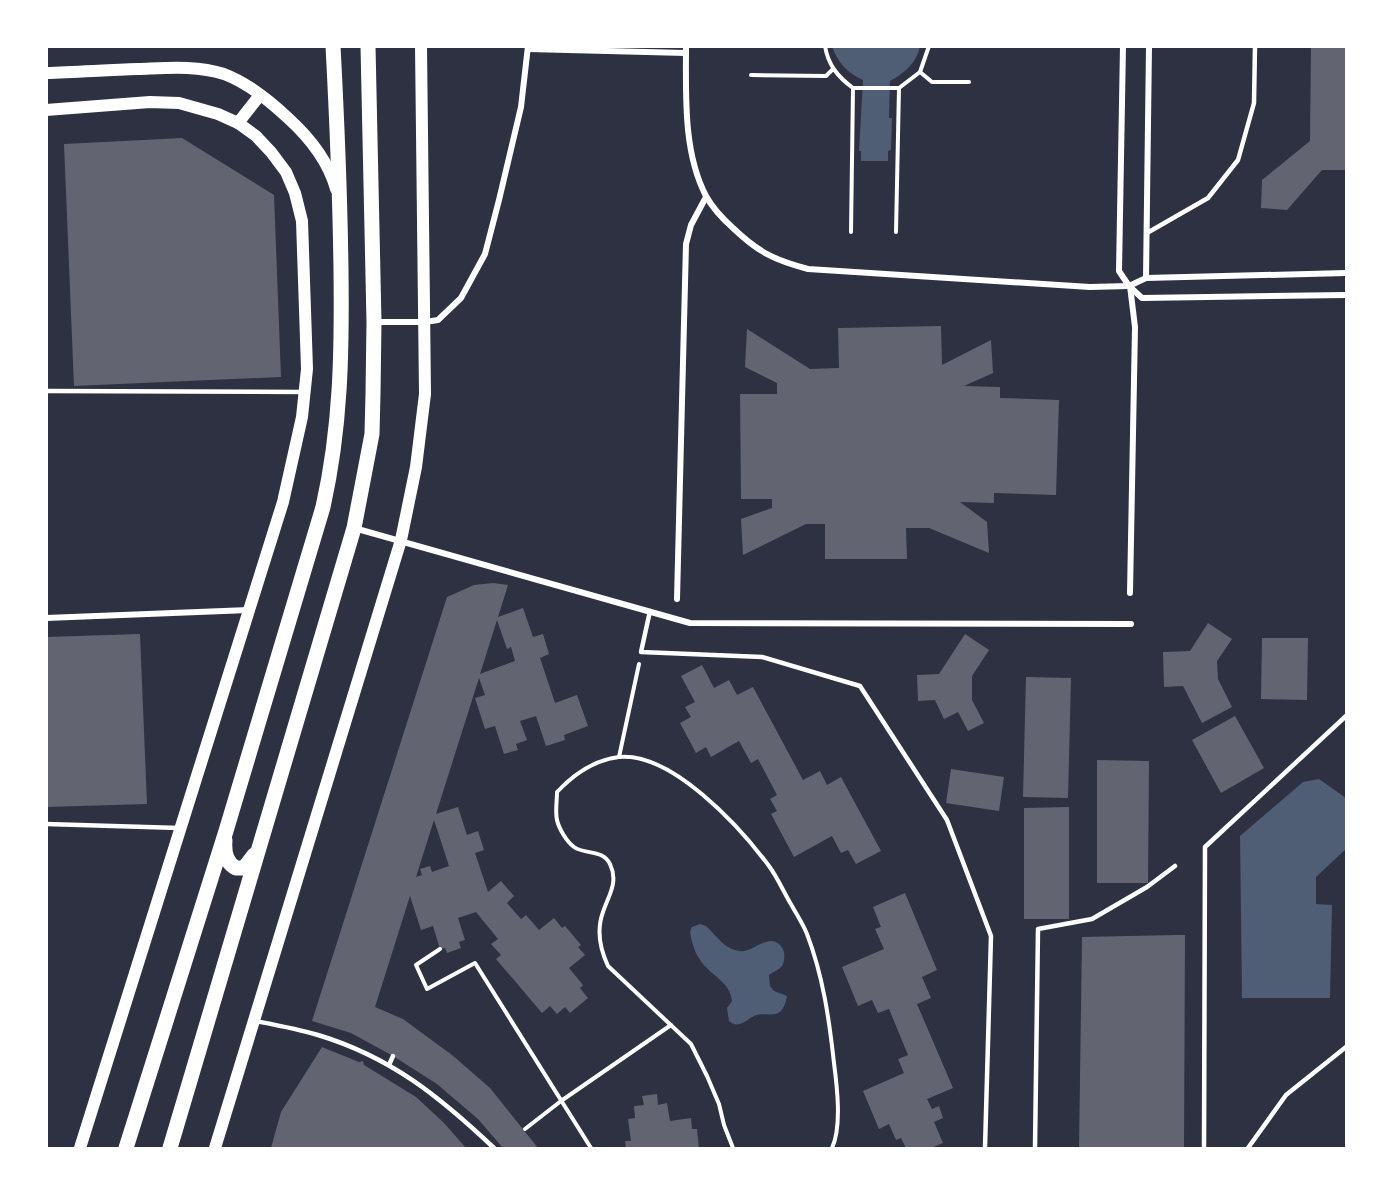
<svg xmlns="http://www.w3.org/2000/svg" width="1393" height="1195" viewBox="0 0 1393 1195" font-family="Rubik,sans-serif">
	<rect width="100%" height="100%" fill="#2d3142"/>
	<g fill="#4f5d75">
		<path d="M832,47H920C916,63 905,73 890,81L889,118H892L891,150L888,151V161H861V151H859L863,80C847,73 838,62 832,47Z"/>
		<polygon points="1319,779 1346,798 1346,849 1316,877 1316,904 1332,905 1330,998 1242,998 1240,836 1303,782"/>
		<path d="M700,924L706,926C717,936 723,948 739,951C752,954 769,931 781,946C784,950 785,955 784,960C783,969 776,970 769,975L770,986L774,991L787,996C782,1024 768,1010 754,1016C745,1021 738,1029 729,1021L727,1008L732,1001C731,984 713,976 703,964C695,954 692,944 690,932L692,927Z"/>
	</g>
	<g fill="#626471" fill-rule="evenodd">
		<polygon points="1311,46 1346,46 1346,170 1322,170 1287,210 1261,208 1262,180 1310,141"/>
		<polygon points="182,138 274,195 281,377 74,386 64,144"/>
		<polygon points="941,326 942,365 991,340 993,373 964,386 1000,387 1000,398 1059,400 1056,495 994,493 994,503 960,502 987,522 989,553 929,528 906,528 907,559 825,559 825,524 806,524 743,555 741,519 772,508 772,499 741,499 740,394 777,394 777,383 745,367 747,329 810,369 839,368 838,328"/>
		<path d="M493,583L508,585L498,617L523,608L533,637L543,634L549,654L540,658L555,703L577,695L588,726L564,735L565,740L546,746L536,716L520,721L527,740L516,744L518,750L504,754L495,726L485,729L475,698L485,695L479,678L436,814L458,807L467,835L478,831L484,850L475,853L488,892L501,881L514,896L507,903L521,919L526,915L539,930L554,918L562,928L565,926L581,945L578,947L585,955L569,968L583,985L580,988L588,998L570,1013L565,1007L557,1014L550,1006L542,1013L496,959L501,955L491,944L498,939L476,912L458,918L465,940L459,942L461,948L447,953L445,948L440,949L433,926L421,930L410,896L375,1007L403,1019L452,1055L490,1088L538,1148H503L478,1119L437,1084L393,1056L351,1033L312,1021L447,597L474,585ZM497,620L507,649L511,647L515,661L480,674ZM434,820L449,866L432,872L430,866L420,869L422,875L416,877Z"/>
		<polygon points="1208,623 1232,639 1217,661 1218,679 1232,707 1202,723 1183,686 1164,687 1163,652 1190,651"/>
		<polygon points="140,634 147,804 46,807 46,637"/>
		<polygon points="965,634 989,650 972,676 972,700 984,723 968,731 958,712 944,719 935,700 918,701 917,675 939,674"/>
		<polygon points="1262,638 1308,638 1307,700 1261,699"/>
		<polygon points="702,665 714,688 729,680 737,695 753,687 803,780 820,771 827,785 841,777 881,851 856,864 848,850 841,853 832,836 794,857 771,814 777,811 770,799 777,795 758,759 751,763 739,741 711,757 706,747 696,753 680,723 691,717 685,707 695,702 681,676"/>
		<polygon points="1026,677 1071,678 1068,798 1023,797"/>
		<polygon points="1235,716 1264,768 1221,793 1192,740"/>
		<polygon points="1097,760 1149,761 1148,883 1097,883"/>
		<polygon points="951,769 1004,777 999,811 946,803"/>
		<polygon points="1069,807 1069,919 1024,919 1024,808"/>
		<polygon points="905,893 937,970 922,977 931,998 917,1004 953,1088 927,1099 932,1109 939,1106 943,1118 934,1122 943,1143 931,1148 906,1148 901,1138 896,1140 889,1124 879,1129 863,1091 904,1073 898,1059 908,1055 889,1009 878,1013 872,1000 858,1006 842,967 884,949 875,929 881,927 873,907"/>
		<polygon points="1177,935 1185,935 1184,1148 1079,1148 1082,937"/>
		<polygon points="322,1047 359,1062 363,1061 364,1065 416,1097 444,1123 466,1148 271,1148 281,1112"/>
		<polygon points="657,1094 658,1105 667,1103 670,1121 691,1118 692,1129 697,1129 699,1148 626,1148 625,1141 631,1141 628,1119 635,1118 634,1106 644,1105 642,1096"/>
	</g>
	<g fill="none" stroke-linecap="round" stroke-linejoin="round">
		<g stroke="#fff" stroke-width="4">
			<path d="M825,46C828,65 838,77 853,88L851,232"/>
			<polyline points="920,72 932,82 969,82"/>
			<polyline points="751,75 826,76 833,69"/>
			<polyline points="853,88 899,88"/>
			<polyline points="896,232 899,88 920,72 929,46"/>
			<polyline points="619,757 639,664"/>
			<polyline points="440,949 416,965 427,989 475,963 591,1148"/>
			<polyline points="525,1129 561,1101 671,1025"/>
			<path d="M733,1148L724,1125L719,1104L707,1076L691,1044L608,966C600,949 596,931 603,912C608,896 619,883 610,864C603,849 585,855 574,847C567,842 559,829 557,820C555,812 557,801 557,792C573,775 594,760 619,757C672,752 740,827 769,866C778,878 784,893 792,906C797,915 803,924 807,934C823,976 829,1018 834,1063C837,1086 842,1127 832,1148"/>
		</g>
		<g stroke="#fff" stroke-width="4.5">
			<polyline points="1147,233 1208,198 1238,160 1254,103 1255,46"/>
			<polyline points="46,391 305,392"/>
			<polyline points="650,611 641,652 762,657 860,686 947,820 991,936 985,1148"/>
			<polyline points="46,824 179,828"/>
			<path d="M255,1021C276,1025 298,1029 318,1035C391,1057 440,1097 494,1148"/>
			<polyline points="389,1065 393,1056"/>
			<polyline points="1035,1148 1038,929 1092,919 1147,887 1175,866"/>
			<polyline points="1204,1148 1205,847 1346,716"/>
			<polyline points="1248,1148 1286,1095 1346,1047"/>
		</g>
		<g stroke="#fff" stroke-width="6">
			<path d="M686,46C686,95 683,152 706,196C712,207 723,219 733,228C758,252 774,260 808,269L1090,287L1129,286L1146,278L1149,46"/>
			<polyline points="1123,46 1119,271 1129,286 1142,298 1346,295"/>
			<polyline points="528,49 686,53"/>
			<polyline points="1146,278 1346,273"/>
			<polyline points="1130,286 1135,327 1130,593"/>
			<polyline points="375,322 425,322 438,320 461,298 485,254 499,200 521,107 528,46"/>
			<polyline points="354,528 690,623 1131,624"/>
			<polyline points="677,599 686,244 691,225 706,197"/>
			<polyline points="46,618 249,610"/>
		</g>
		<g stroke="#fff" stroke-width="12">
			<path d="M46,73C77,72 108,70 138,69C167,68 196,65 224,74C248,83 270,101 288,118C310,138 328,160 336,189"/>
			<polyline points="46,110 150,102 179,103 218,114 238,123 256,136 271,152 286,172 295,193 302,221 307,369 302,417 283,502 80,1148"/>
			<polyline points="238,123 260,95"/>
			<polyline points="215,1148 401,540 416,467 425,394 421,46"/>
		</g>
		<g stroke="#fff" stroke-width="15">
			<path d="M225,840C224,851 226,863 236,868H244L254,855"/>
			<path d="M126,1148L226,831L323,507C341,427 342,351 341,270C340,196 337,121 333,46"/>
			<polyline points="170,1148 354,528 372,434 373,394 374,322 368,46"/>
		</g>
	</g>
	<rect width="1393" height="1195" fill="none" stroke="#ffffff" stroke-width="96"/>
</svg>
